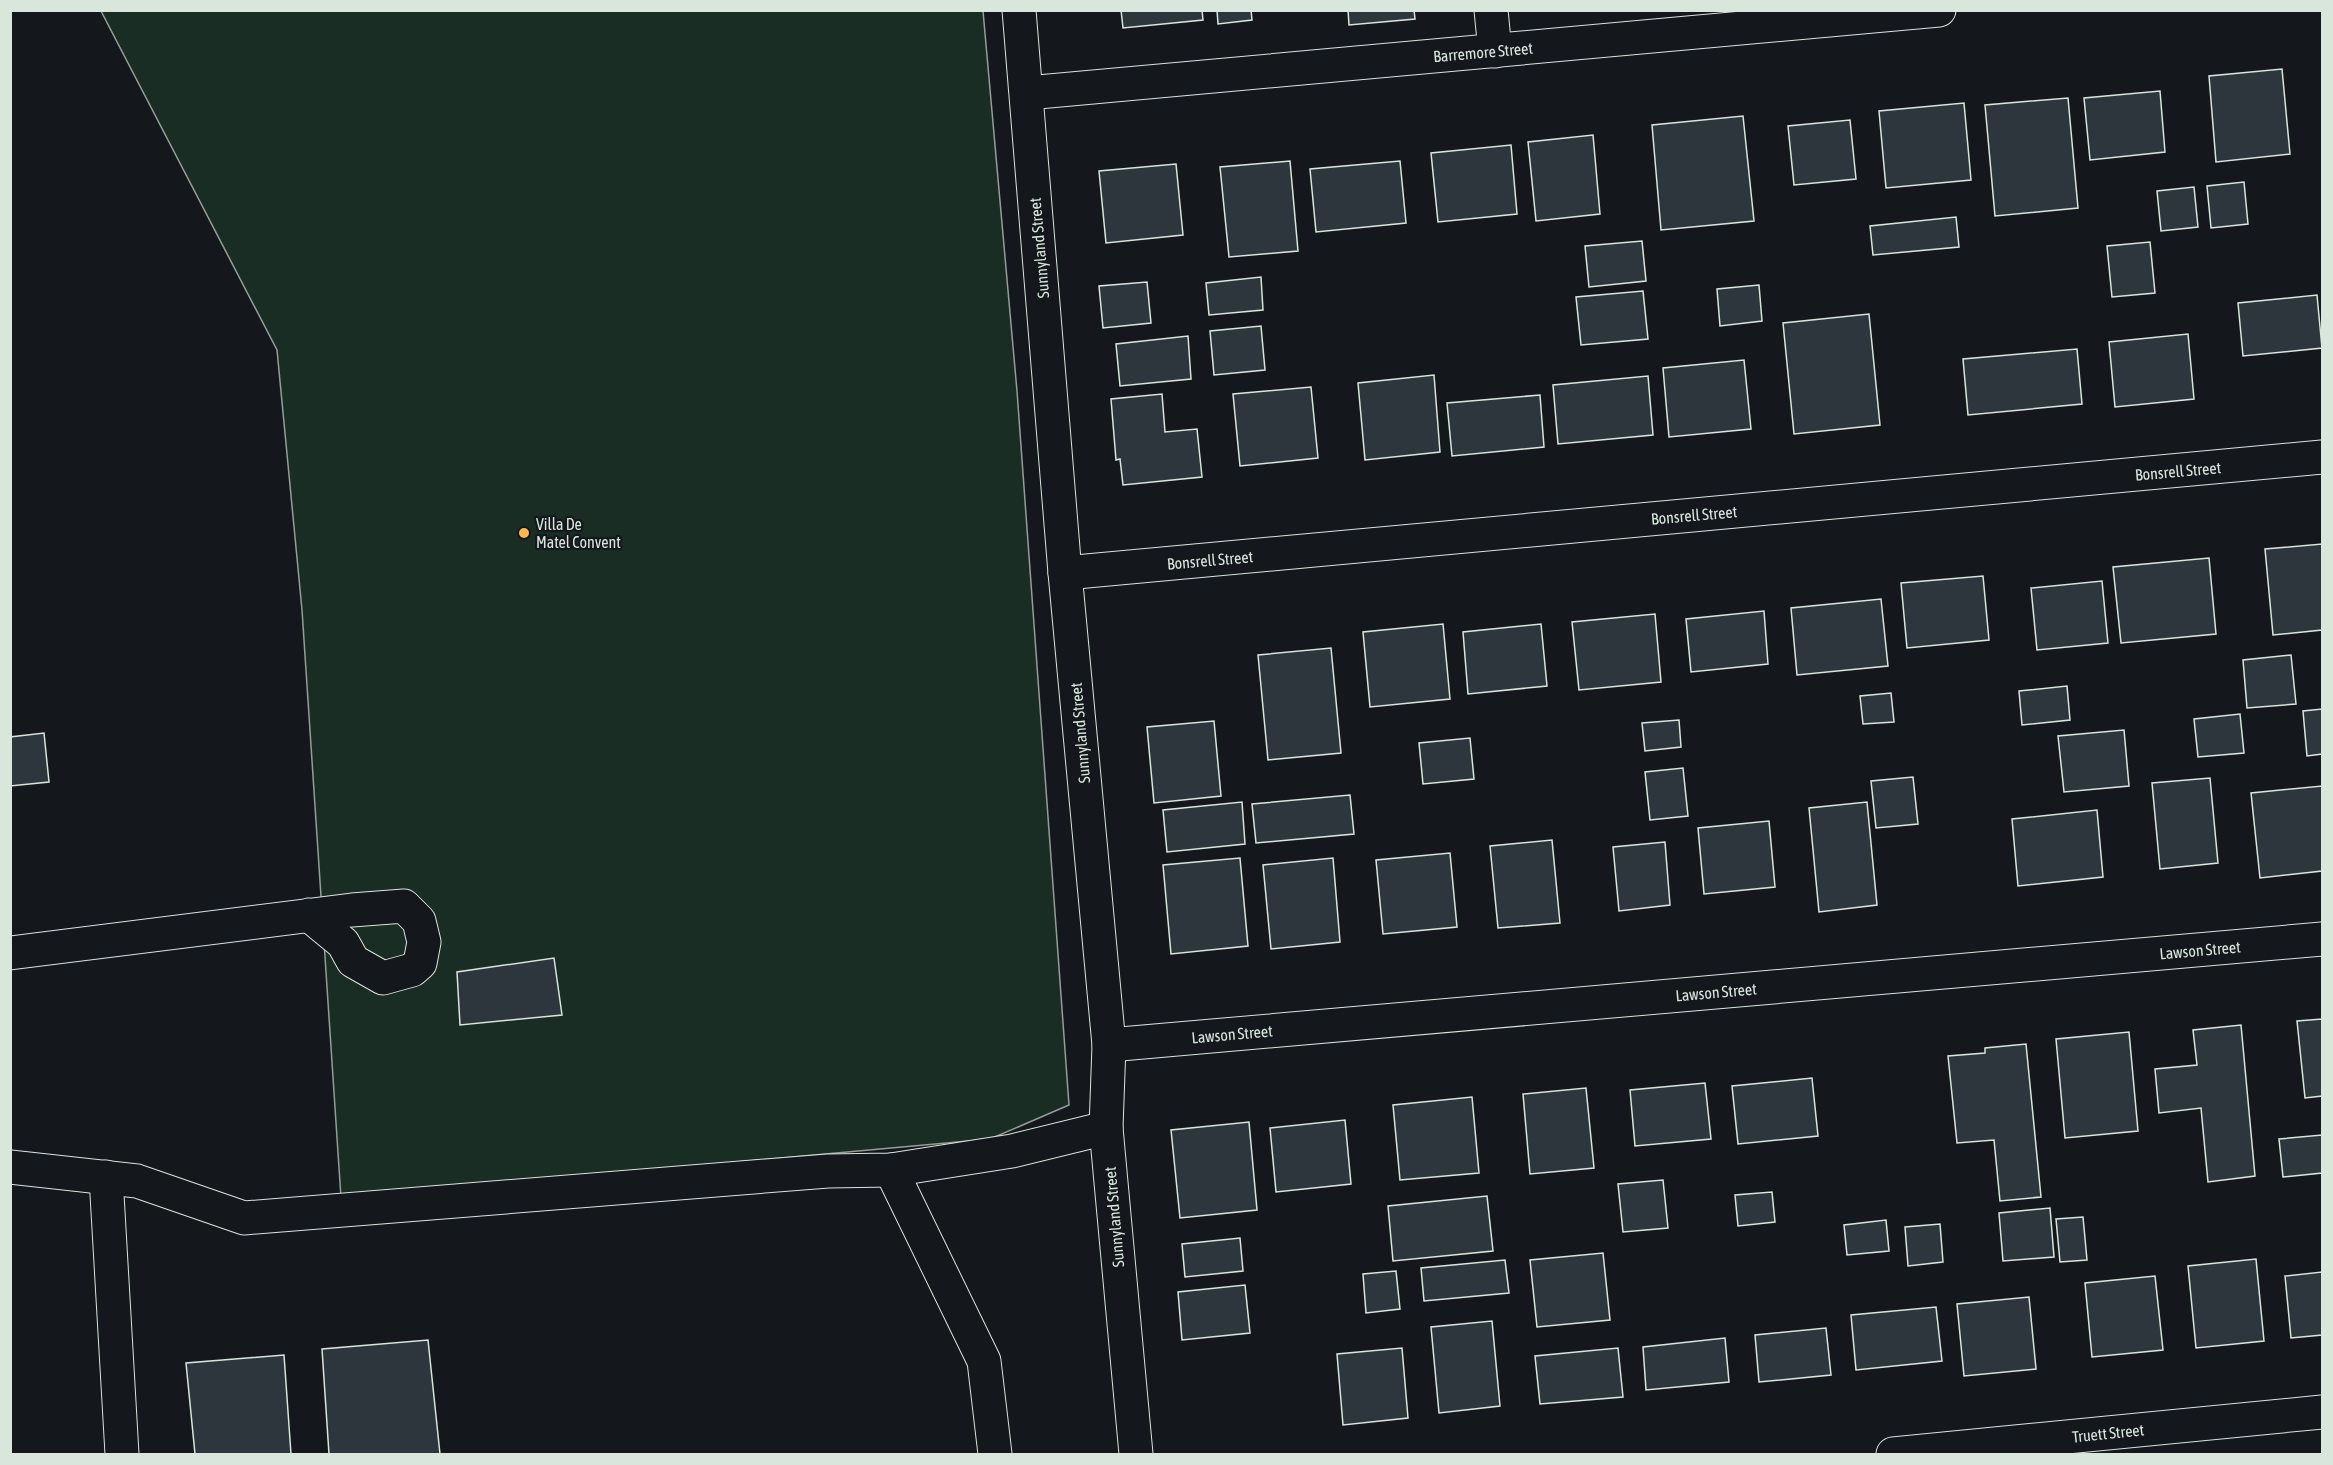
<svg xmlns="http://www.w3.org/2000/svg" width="2333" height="1465" viewBox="0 0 2333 1465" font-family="'Asap Condensed',sans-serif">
	<rect width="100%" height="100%" fill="#14181c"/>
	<polygon fill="#1a2d24" stroke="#939e99" stroke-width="1.5" points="101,11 983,11 1017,391 1069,1105 990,1139 341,1198 302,610 277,350"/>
	<g fill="#2c363c" stroke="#d8e6dc" stroke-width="1.5">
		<polygon points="1121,10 1202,10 1203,20 1123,28"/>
		<polygon points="1217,10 1251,10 1252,20 1218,24"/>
		<polygon points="1348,10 1414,10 1415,19 1349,25"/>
		<polygon points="2282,69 2290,154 2216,162 2209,76"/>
		<polygon points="2160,91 2165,152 2090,160 2084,98"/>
		<polygon points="2068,98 2078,208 1995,216 1985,105"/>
		<polygon points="1964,103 1971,180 1886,188 1879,111"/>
		<polygon points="1743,116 1754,221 1661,230 1652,125"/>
		<polygon points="1850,120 1856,179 1794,185 1788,126"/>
		<polygon points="1593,135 1600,214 1536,221 1528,142"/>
		<polygon points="1511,145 1517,214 1438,222 1431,153"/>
		<polygon points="1290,161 1298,251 1229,257 1220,167"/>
		<polygon points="1400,161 1406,223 1316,232 1310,169"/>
		<polygon points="1176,164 1183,235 1106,243 1099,171"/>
		<polygon points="2244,182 2248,224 2211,228 2207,186"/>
		<polygon points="2194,187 2198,227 2161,231 2157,191"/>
		<polygon points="1956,217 1959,247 1873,255 1870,226"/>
		<polygon points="1642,241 1646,281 1589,287 1585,246"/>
		<polygon points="2150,242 2155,293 2112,297 2107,246"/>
		<polygon points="1261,277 1263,310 1209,315 1206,283"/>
		<polygon points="1147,282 1151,323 1103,328 1099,286"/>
		<polygon points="1759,285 1762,321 1720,326 1717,289"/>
		<polygon points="1643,291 1648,339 1581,345 1576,297"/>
		<polygon points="2317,295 2322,348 2243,356 2238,303"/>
		<polygon points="1869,314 1880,425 1794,434 1783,323"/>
		<polygon points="1261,326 1265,370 1214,375 1210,331"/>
		<polygon points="2188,334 2194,399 2115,407 2109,342"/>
		<polygon points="1188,336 1191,379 1120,386 1116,344"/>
		<polygon points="2077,349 2082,404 1968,415 1963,359"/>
		<polygon points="1744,360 1751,429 1669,437 1663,368"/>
		<polygon points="1434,375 1440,452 1365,460 1358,383"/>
		<polygon points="1648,376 1653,435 1558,444 1553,385"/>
		<polygon points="1311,387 1318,458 1240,466 1233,394"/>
		<polygon points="1162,394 1165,432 1197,429 1202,477 1123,485 1120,459 1116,460 1111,399"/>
		<polygon points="1540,395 1544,447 1452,456 1447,403"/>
		<polygon points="2322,544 2322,630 2273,635 2265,549"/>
		<polygon points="2209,558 2216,634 2121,643 2113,567"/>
		<polygon points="1983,576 1989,640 1907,648 1901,583"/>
		<polygon points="2102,581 2108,643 2037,650 2031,588"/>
		<polygon points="1881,599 1888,666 1797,675 1791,608"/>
		<polygon points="1764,611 1768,664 1691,672 1686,619"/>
		<polygon points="1655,614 1661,682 1579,690 1572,622"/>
		<polygon points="1443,624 1450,699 1370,707 1363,632"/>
		<polygon points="1541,624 1547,686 1468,694 1463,632"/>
		<polygon points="1331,648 1341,753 1268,760 1258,655"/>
		<polygon points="2291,655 2296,704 2247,708 2243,660"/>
		<polygon points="2067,686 2070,720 2022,725 2019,691"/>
		<polygon points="1891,693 1894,722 1863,724 1860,696"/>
		<polygon points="2322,709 2322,754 2307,756 2303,711"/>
		<polygon points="2240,714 2244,753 2198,757 2194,719"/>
		<polygon points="1679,720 1681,747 1645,751 1642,723"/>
		<polygon points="1214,721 1221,796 1154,803 1147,727"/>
		<polygon points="2124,730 2129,786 2064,792 2058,736"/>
		<polygon points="44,733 49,782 10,786 10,737"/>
		<polygon points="1470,738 1474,779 1423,784 1419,743"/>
		<polygon points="1683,768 1688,816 1650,820 1645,772"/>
		<polygon points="1913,777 1918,824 1876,828 1871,781"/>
		<polygon points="2210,778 2218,863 2160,869 2152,783"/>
		<polygon points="2322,786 2322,871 2260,878 2251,793"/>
		<polygon points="1350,795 1354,834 1256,843 1252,804"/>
		<polygon points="1242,802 1245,844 1167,852 1163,810"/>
		<polygon points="1867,802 1877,905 1819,912 1809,808"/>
		<polygon points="2097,810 2103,877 2018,886 2012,819"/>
		<polygon points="1769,821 1775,887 1704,894 1698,828"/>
		<polygon points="1552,840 1560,923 1498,928 1490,846"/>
		<polygon points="1665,842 1670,905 1619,911 1613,847"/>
		<polygon points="1450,853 1457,927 1383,934 1376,860"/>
		<polygon points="1240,858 1248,946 1171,954 1163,865"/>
		<polygon points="1333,858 1340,942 1271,949 1263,865"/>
		<polygon points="554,958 562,1015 460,1025 457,972"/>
		<polygon points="2322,1019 2322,1096 2305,1098 2297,1021"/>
		<polygon points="2241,1025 2255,1176 2208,1182 2201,1108 2159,1113 2155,1069 2197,1065 2193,1030"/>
		<polygon points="2129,1032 2138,1131 2065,1138 2056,1039"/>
		<polygon points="2026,1044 2041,1197 2000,1201 1994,1140 1957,1143 1948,1056 1985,1053 1985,1048"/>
		<polygon points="1812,1078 1818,1136 1738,1144 1732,1086"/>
		<polygon points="1705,1083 1711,1139 1635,1146 1630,1090"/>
		<polygon points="1586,1088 1594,1168 1530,1174 1523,1094"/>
		<polygon points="1472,1097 1479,1173 1400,1180 1393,1105"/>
		<polygon points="1345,1120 1351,1184 1276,1192 1270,1128"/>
		<polygon points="1249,1122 1257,1210 1180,1218 1171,1130"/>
		<polygon points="2322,1135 2322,1173 2283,1177 2279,1139"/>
		<polygon points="1663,1180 1668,1228 1623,1232 1618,1184"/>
		<polygon points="1772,1192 1775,1222 1738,1226 1735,1195"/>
		<polygon points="1487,1196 1493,1251 1393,1261 1388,1206"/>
		<polygon points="2050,1208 2054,1257 2003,1261 1999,1213"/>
		<polygon points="2083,1217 2087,1260 2060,1262 2056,1219"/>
		<polygon points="1886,1220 1889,1251 1847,1255 1844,1225"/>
		<polygon points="1940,1224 1943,1262 1908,1266 1905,1227"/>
		<polygon points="1240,1238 1243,1271 1185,1277 1182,1244"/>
		<polygon points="1603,1253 1610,1320 1537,1327 1530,1260"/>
		<polygon points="2256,1259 2264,1341 2196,1348 2188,1266"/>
		<polygon points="1505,1260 1509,1293 1424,1301 1421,1268"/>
		<polygon points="1396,1271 1400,1309 1366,1313 1363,1274"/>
		<polygon points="2322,1272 2322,1335 2291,1338 2285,1276"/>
		<polygon points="2155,1276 2163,1350 2092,1357 2085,1283"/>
		<polygon points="1245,1285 1250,1333 1182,1340 1178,1292"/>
		<polygon points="2029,1297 2036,1369 1964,1376 1957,1304"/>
		<polygon points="1936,1307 1942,1361 1856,1370 1851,1315"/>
		<polygon points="1492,1321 1500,1406 1439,1413 1431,1327"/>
		<polygon points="1826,1328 1831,1375 1759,1382 1755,1335"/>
		<polygon points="1725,1338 1729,1382 1646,1390 1643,1347"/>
		<polygon points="428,1340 440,1454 329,1454 322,1349"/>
		<polygon points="1402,1348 1408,1418 1343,1425 1337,1354"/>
		<polygon points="1618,1348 1623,1397 1540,1404 1535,1356"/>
		<polygon points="284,1355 291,1454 195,1454 186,1363"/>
	</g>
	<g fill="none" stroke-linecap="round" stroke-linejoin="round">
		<g stroke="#d8e6dc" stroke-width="35">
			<g id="minor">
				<polyline points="1019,10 1065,573 1109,1045 1106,1128 1136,1454"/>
				<polyline points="1491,10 1495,51"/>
				<polyline points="1027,93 1939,10"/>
				<polyline points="1065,573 2322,457"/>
				<polyline points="10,953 352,910 404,906 419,921 424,942 420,963 412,970 383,978 353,961 343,943 309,915"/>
				<polyline points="1109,1045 2322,939"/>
				<polyline points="10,1167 137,1181 244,1218 828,1171 891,1170 1012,1151 1106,1128"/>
				<polyline points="891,1170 984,1361 995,1454"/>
				<polyline points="106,1177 122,1454"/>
				<polyline points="1893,1454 2322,1412"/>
			</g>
		</g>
		<use href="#minor" stroke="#14181c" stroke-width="33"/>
	</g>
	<circle fill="#ffb74d" stroke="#14181c" stroke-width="2" cx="524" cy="533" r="6"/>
	<g text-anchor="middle" stroke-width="4.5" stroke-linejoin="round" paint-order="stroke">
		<g font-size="16" fill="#d8e6dc" stroke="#14181c">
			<text transform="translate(1483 52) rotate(-5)" y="6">Barremore Street</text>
			<text transform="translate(1039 248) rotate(-95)" y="6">Sunnyland Street</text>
			<text transform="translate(2178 471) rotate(-5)" y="6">Bonsrell Street</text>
			<text transform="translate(1694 515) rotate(-5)" y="6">Bonsrell Street</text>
			<text transform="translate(1210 560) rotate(-5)" y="6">Bonsrell Street</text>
			<text transform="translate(1080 733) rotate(-95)" y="6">Sunnyland Street</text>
			<text transform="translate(2200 950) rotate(-5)" y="6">Lawson Street</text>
			<text transform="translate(1716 992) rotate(-5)" y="6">Lawson Street</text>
			<text transform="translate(1232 1034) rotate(-5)" y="6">Lawson Street</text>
			<text transform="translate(1114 1217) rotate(-95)" y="6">Sunnyland Street</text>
			<text transform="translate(2108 1433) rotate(-6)" y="6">Truett Street</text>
		</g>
		<g font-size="16" fill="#d8e6dc" stroke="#14181c" text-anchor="start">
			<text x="536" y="530">Villa De<tspan x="536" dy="18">Matel Convent</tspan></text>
		</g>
	</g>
	<rect width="2333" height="1465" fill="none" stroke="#d8e6dc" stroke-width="24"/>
</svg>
